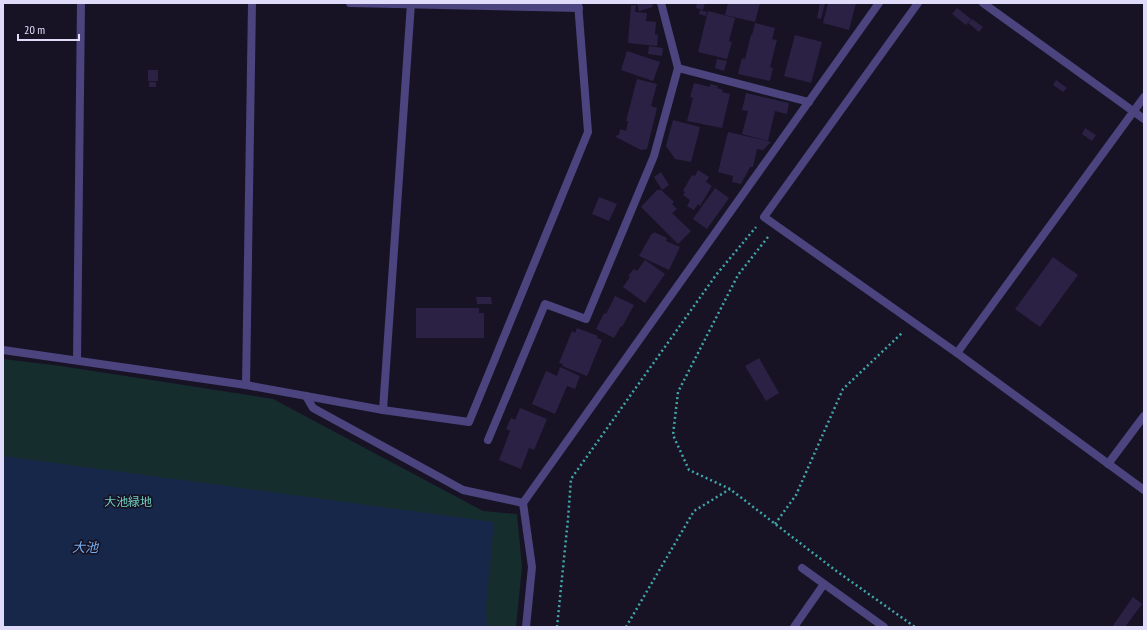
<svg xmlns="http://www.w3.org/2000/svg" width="1147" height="630" viewBox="0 0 1147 630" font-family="'PT Sans Narrow','Noto Sans JP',sans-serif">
	<rect width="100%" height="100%" fill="#171325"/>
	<polygon fill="#162d2e" points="3,359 61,366 273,399 483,511 517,514 522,567 516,627 3,627"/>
	<polygon fill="#172749" points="3,456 494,522 486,607 487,627 3,627"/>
	<g fill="#2b2144">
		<polygon points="652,3 653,7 639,11 637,4"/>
		<polygon points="697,3 705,3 703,10 696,8"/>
		<polygon points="728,3 760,3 755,22 725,15"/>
		<polygon points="820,3 825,3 821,19 817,18"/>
		<polygon points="828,3 856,3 849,30 823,23"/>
		<polygon points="631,5 636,5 635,12 647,13 646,21 656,22 655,34 658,35 657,46 628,43"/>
		<polygon points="957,8 971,19 966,25 952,14"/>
		<polygon points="700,10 707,12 706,16 699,14"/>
		<polygon points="708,11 735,18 729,41 732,42 727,59 698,52"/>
		<polygon points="972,19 983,27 979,32 968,23"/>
		<polygon points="755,23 775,28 772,39 777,40 770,67 773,68 770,81 738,74 742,58 745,59 751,35 752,35"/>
		<polygon points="795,35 822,42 811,83 784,76"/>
		<polygon points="649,46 663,48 662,56 648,54"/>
		<polygon points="627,51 660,62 653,81 621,70"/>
		<polygon points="717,59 727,61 724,71 715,68"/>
		<rect x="148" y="70" width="10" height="11"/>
		<polygon points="637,79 657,84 651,106 657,108 647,149 641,150 616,137 617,135 619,135 620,129 626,131 628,121 626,121"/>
		<polygon points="1056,80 1067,88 1063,92 1053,85"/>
		<rect x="149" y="82" width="7" height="5"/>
		<polygon points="694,83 710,87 710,84 718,86 717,88 723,90 722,92 730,94 722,128 687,121 693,98 690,97"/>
		<polygon points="746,93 789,103 787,114 775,111 768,141 742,134 748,111 742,110"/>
		<polygon points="673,120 700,127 691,162 675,159 666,146"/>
		<polygon points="1085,128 1096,135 1092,141 1082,134"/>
		<polygon points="728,132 771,142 763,150 757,149 753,167 750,167 741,184 732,182 733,176 718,172"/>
		<polygon points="698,170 709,177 706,182 712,186 700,206 698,204 694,210 687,206 690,200 683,195 685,192 683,191 692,175 695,176"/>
		<polygon points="661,172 669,185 662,190 654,177"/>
		<polygon points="715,188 729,198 707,229 693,219"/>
		<polygon points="657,190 661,190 674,202 672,204 677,209 672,213 691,231 678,244 641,207"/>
		<polygon points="599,197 617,204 609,221 592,214"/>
		<polygon points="654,232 667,238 666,241 680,247 669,270 639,256 652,233 653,234"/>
		<polygon points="1053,257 1078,275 1040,327 1015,309"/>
		<polygon points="645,260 665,274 645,303 623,287 630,277 628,276 634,269 637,271"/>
		<polygon points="615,296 634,305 622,327 621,326 614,338 596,329 604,313 606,314"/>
		<polygon points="476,297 491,297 492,304 477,304"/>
		<polygon points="416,308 479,308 479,313 484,313 484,338 416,338"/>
		<polygon points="577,328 598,336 597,338 602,340 587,376 562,366 563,364 559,363 572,331 575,333"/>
		<polygon points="759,358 779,393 766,401 745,366"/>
		<polygon points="560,367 580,376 575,389 567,386 555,414 532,404 546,371 557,376"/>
		<polygon points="520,408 547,419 534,450 529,448 521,469 499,460 510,431 506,429 511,418 515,420"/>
		<polygon points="1133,597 1142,604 1125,627 1112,627"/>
	</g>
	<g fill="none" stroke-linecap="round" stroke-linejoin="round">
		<g stroke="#40a7aa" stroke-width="2.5" stroke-dasharray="2 3" stroke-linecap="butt">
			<polyline points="768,237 738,275 678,392 673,435 689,470 730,489 835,570 915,627"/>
			<polyline points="775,524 796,495 843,389 903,332"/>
			<polyline points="557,627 568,519 571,479 716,275 756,227"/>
			<polyline points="626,627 694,511 730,489"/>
		</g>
		<g stroke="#4b447e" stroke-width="8">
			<polyline points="918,3 764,217 957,353 1144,490"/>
			<polyline points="983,3 1144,119"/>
			<polyline points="957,353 1144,97"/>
			<polyline points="1108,464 1144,416"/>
			<polyline points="802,568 884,627"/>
			<polyline points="794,627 824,584"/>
		</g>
		<g stroke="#4b447e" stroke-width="8">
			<polyline points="350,3 579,8"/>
			<polyline points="678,68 809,102"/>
			<polyline points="3,350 246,385 383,410 469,422 588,132 578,3"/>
			<polyline points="77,360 81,3"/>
			<polyline points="246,385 252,3"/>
			<polyline points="306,396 313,408 463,490 523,503"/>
			<polyline points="383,410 411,3"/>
			<polyline points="488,440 545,304 586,319 654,156 678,68 661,3"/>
			<polyline points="526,627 532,567 523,503 879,3"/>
		</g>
	</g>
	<g text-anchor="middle" stroke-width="3.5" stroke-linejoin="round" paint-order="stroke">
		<g font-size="12" fill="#70d1c1" stroke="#171325">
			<text x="128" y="506">大池緑地</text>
		</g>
		<g font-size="13" font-style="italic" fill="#77aced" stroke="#171325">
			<text x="85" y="552">大池</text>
		</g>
	</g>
	<rect width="1147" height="630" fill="none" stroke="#e1dbfa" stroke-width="8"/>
	<path d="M18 34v6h61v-6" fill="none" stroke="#e1dbfa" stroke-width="2"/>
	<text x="24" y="34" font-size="12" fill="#e1dbfa" stroke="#171325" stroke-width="3" paint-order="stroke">20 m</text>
</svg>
